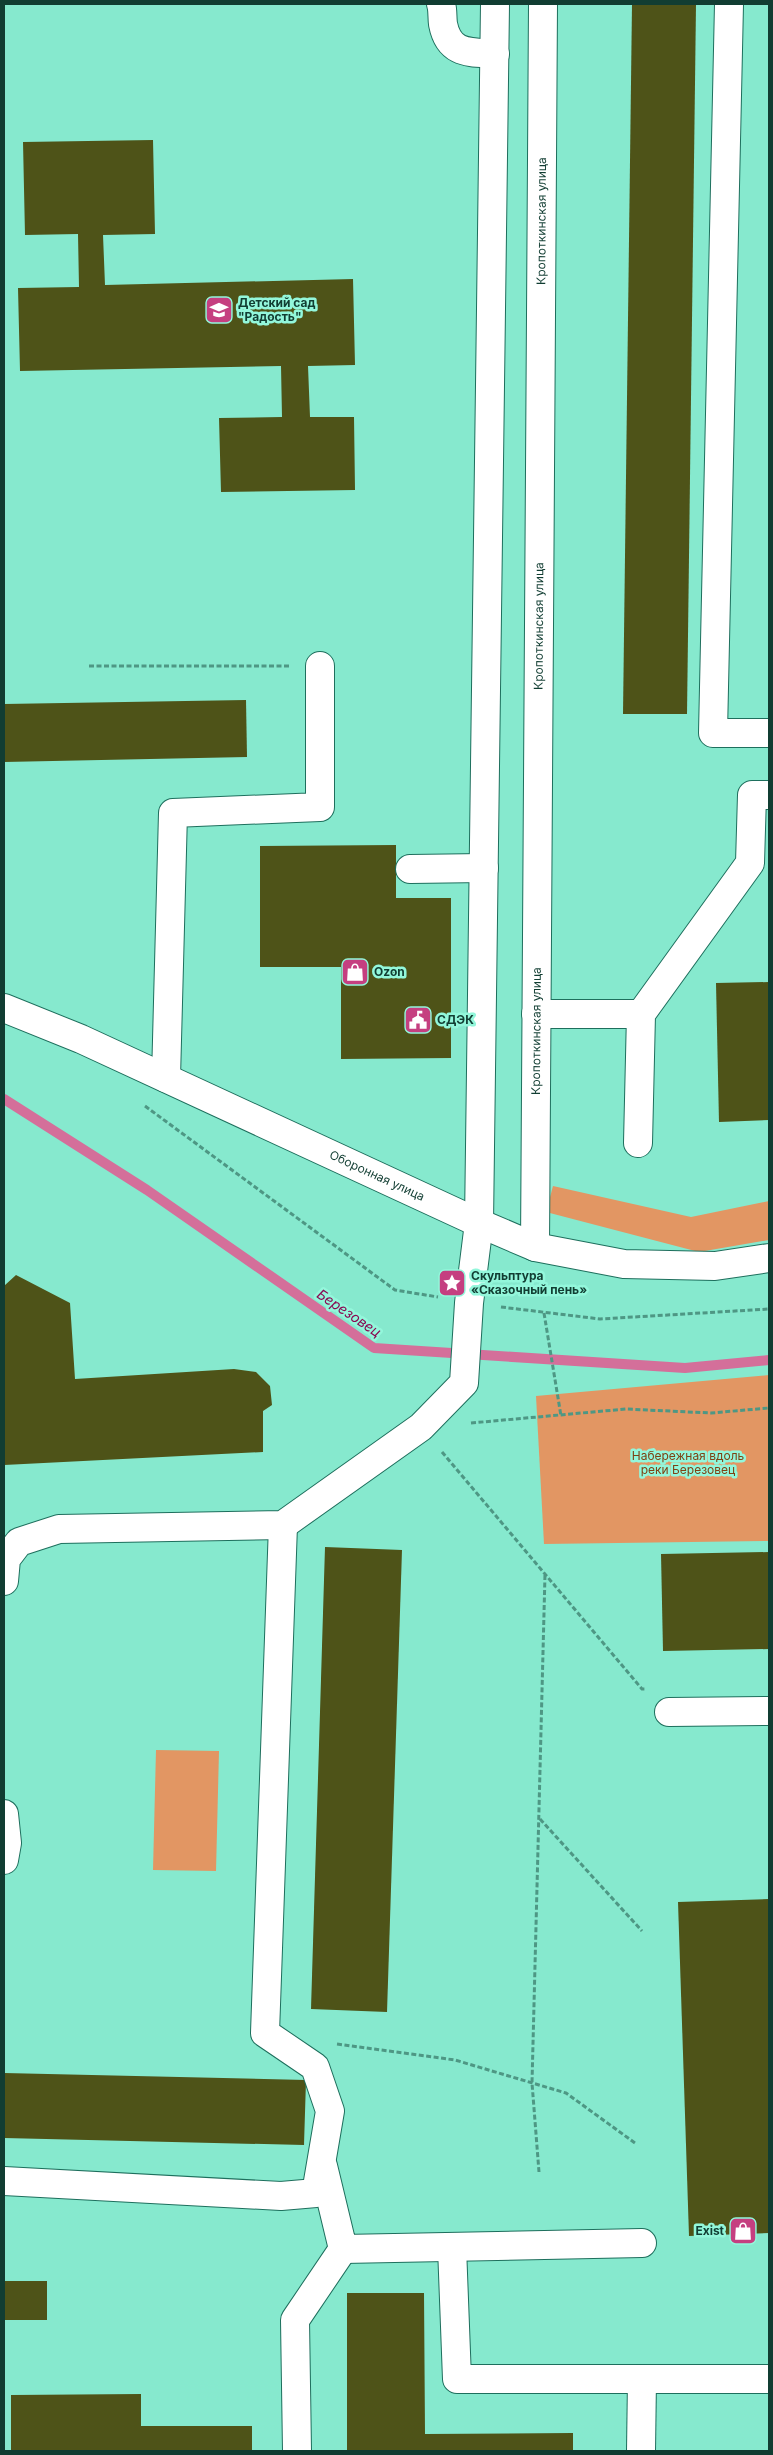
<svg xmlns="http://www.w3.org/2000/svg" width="773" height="2455" viewBox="0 0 773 2455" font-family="Inter,sans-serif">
	<rect width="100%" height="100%" fill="#86e9ce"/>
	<g fill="#e29663">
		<polygon points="553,1186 691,1217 769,1201 769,1240 699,1252 546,1212"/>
		<polygon points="769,1375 769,1541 544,1544 536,1396"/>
		<polygon points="156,1750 219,1751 216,1871 153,1870"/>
	</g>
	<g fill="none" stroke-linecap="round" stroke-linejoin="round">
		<polyline stroke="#d46f9a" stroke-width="10" points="4,1099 147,1190 374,1348 685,1368 769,1360"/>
	</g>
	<g fill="#4e5318">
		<polygon points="632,4 696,4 687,714 623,714"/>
		<polygon points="153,140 155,234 103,235 105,285 353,279 355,365 308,366 310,417 354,417 355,490 221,492 219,418 282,417 281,366 20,371 18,288 79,287 78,234 25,235 23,142"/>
		<polygon points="246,700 247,757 4,762 4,704"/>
		<polygon points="396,845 396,898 451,898 451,1058 341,1059 341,967 260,967 260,846"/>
		<polygon points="769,982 769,1120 719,1122 716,983"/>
		<polygon points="16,1275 70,1303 75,1379 234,1369 256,1372 270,1386 272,1405 263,1411 263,1452 4,1465 4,1286"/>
		<polygon points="325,1547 402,1550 387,2012 311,2009"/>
		<polygon points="769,1552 769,1649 663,1651 661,1554"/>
		<polygon points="769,1899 769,2233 689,2236 678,1902"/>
		<polygon points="4,2073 306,2080 304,2145 4,2138"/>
		<rect x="5" y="2281" width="42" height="39"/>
		<polygon points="347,2293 424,2293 425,2434 573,2433 573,2451 347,2451"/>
		<polygon points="141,2394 141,2426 252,2426 252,2451 11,2451 11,2395"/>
	</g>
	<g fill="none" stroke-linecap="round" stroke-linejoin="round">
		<g stroke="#1e6f5d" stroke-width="30">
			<g id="minor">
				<path d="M441,4C443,10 442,17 443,24C449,55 470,52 495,54"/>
				<polyline points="729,4 713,733 769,733"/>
				<polyline points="410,869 484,868"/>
				<path id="s1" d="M4,1008L81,1039L479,1223L535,1247L624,1264L715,1266L769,1258"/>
				<polyline points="536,1014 641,1014"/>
				<polyline points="166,1078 173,813 320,807 320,666"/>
				<polyline points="638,1143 641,1014 750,863 752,795 769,795"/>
				<path id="s2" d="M535,1247L543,4"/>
				<polyline points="4,1581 6,1559 19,1542 59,1529 283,1525 421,1427 464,1383 469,1303 479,1223 495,4"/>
				<polyline points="669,1712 769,1711"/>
				<polyline points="4,1814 7,1843 4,1860"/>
				<polyline points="323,2166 343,2249 642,2243"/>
				<polyline points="4,2181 281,2196 316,2193 330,2111 315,2067 265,2033 283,1525"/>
				<polyline points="452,2247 457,2379 769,2379"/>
				<polyline points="297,2451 295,2320 343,2249"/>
				<polyline points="641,2451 642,2379"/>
			</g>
		</g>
		<g stroke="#4e9784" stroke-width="3" stroke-dasharray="5 2.5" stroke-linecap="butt">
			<polyline points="89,666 289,666"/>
			<polyline points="145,1106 395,1290 438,1297"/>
			<polyline points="501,1307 600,1319 769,1309"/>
			<polyline points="544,1313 561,1416"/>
			<polyline points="471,1423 626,1409 711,1413 769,1408"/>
			<polyline points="442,1452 642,1689 646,1689"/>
			<polyline points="540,1819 642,1931"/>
			<polyline points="337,2044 455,2060 566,2093 635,2143"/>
			<polyline points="539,2172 532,2083 545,1574"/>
		</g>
		<use href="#minor" stroke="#fff" stroke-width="28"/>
	</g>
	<defs>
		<g id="school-square" transform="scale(1.4375)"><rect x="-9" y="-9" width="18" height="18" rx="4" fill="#c53f80" stroke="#93f7db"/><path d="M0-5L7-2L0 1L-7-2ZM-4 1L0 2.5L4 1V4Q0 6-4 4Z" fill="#fff"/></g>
		<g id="shop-square" transform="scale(1.4375)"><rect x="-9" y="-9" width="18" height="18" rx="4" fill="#c53f80" stroke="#93f7db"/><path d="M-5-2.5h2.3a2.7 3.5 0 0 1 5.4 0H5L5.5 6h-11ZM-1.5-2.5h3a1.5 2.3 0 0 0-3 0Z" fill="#fff"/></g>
		<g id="civic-square" transform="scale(1.4375)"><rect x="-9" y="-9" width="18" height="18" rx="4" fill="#c53f80" stroke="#93f7db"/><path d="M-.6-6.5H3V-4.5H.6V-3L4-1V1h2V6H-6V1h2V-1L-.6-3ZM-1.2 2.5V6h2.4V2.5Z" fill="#fff"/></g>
		<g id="sight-square" transform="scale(1.4375)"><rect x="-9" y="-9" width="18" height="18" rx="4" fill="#c53f80" stroke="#93f7db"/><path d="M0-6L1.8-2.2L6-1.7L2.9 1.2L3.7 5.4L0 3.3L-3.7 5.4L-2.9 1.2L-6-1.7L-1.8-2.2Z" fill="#fff"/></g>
	</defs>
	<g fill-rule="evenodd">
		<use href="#school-square" x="219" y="310"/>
		<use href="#shop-square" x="355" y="972"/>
		<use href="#civic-square" x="418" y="1020"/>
		<use href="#sight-square" x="452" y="1283"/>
		<use href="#shop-square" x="743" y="2231"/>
	</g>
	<g text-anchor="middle" stroke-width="5" stroke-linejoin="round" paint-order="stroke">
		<g font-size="12" fill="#113d32" stroke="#93f7db">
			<text dy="4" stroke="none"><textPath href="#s2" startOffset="1026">Кропоткинская улица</textPath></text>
			<text dy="4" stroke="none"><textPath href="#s2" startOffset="621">Кропоткинская улица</textPath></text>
			<text dy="4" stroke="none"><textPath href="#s2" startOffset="216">Кропоткинская улица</textPath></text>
			<text dy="4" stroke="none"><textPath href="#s1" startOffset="409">Оборонная улица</textPath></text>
		</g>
		<g font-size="12" font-weight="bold" fill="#113d32" stroke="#93f7db" text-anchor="start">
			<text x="238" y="307">Детский сад<tspan x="238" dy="14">"Радость"</tspan></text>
			<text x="374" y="976">Ozon</text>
			<text x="437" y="1024">СДЭК</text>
			<text x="471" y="1280">Скульптура<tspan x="471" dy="14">«Сказочный пень»</tspan></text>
			<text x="724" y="2235" text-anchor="end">Exist</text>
		</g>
		<g font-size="12" fill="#7d4214" stroke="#93f7db">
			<text x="688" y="1460">Набережная вдоль<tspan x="688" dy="14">реки Березовец</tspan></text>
		</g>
		<g font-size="14" font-style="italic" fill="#890a52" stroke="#93f7db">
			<text transform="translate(349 1313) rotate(34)" y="5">Березовец</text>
		</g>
	</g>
	<rect width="773" height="2455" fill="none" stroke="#113d32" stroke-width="10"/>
</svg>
